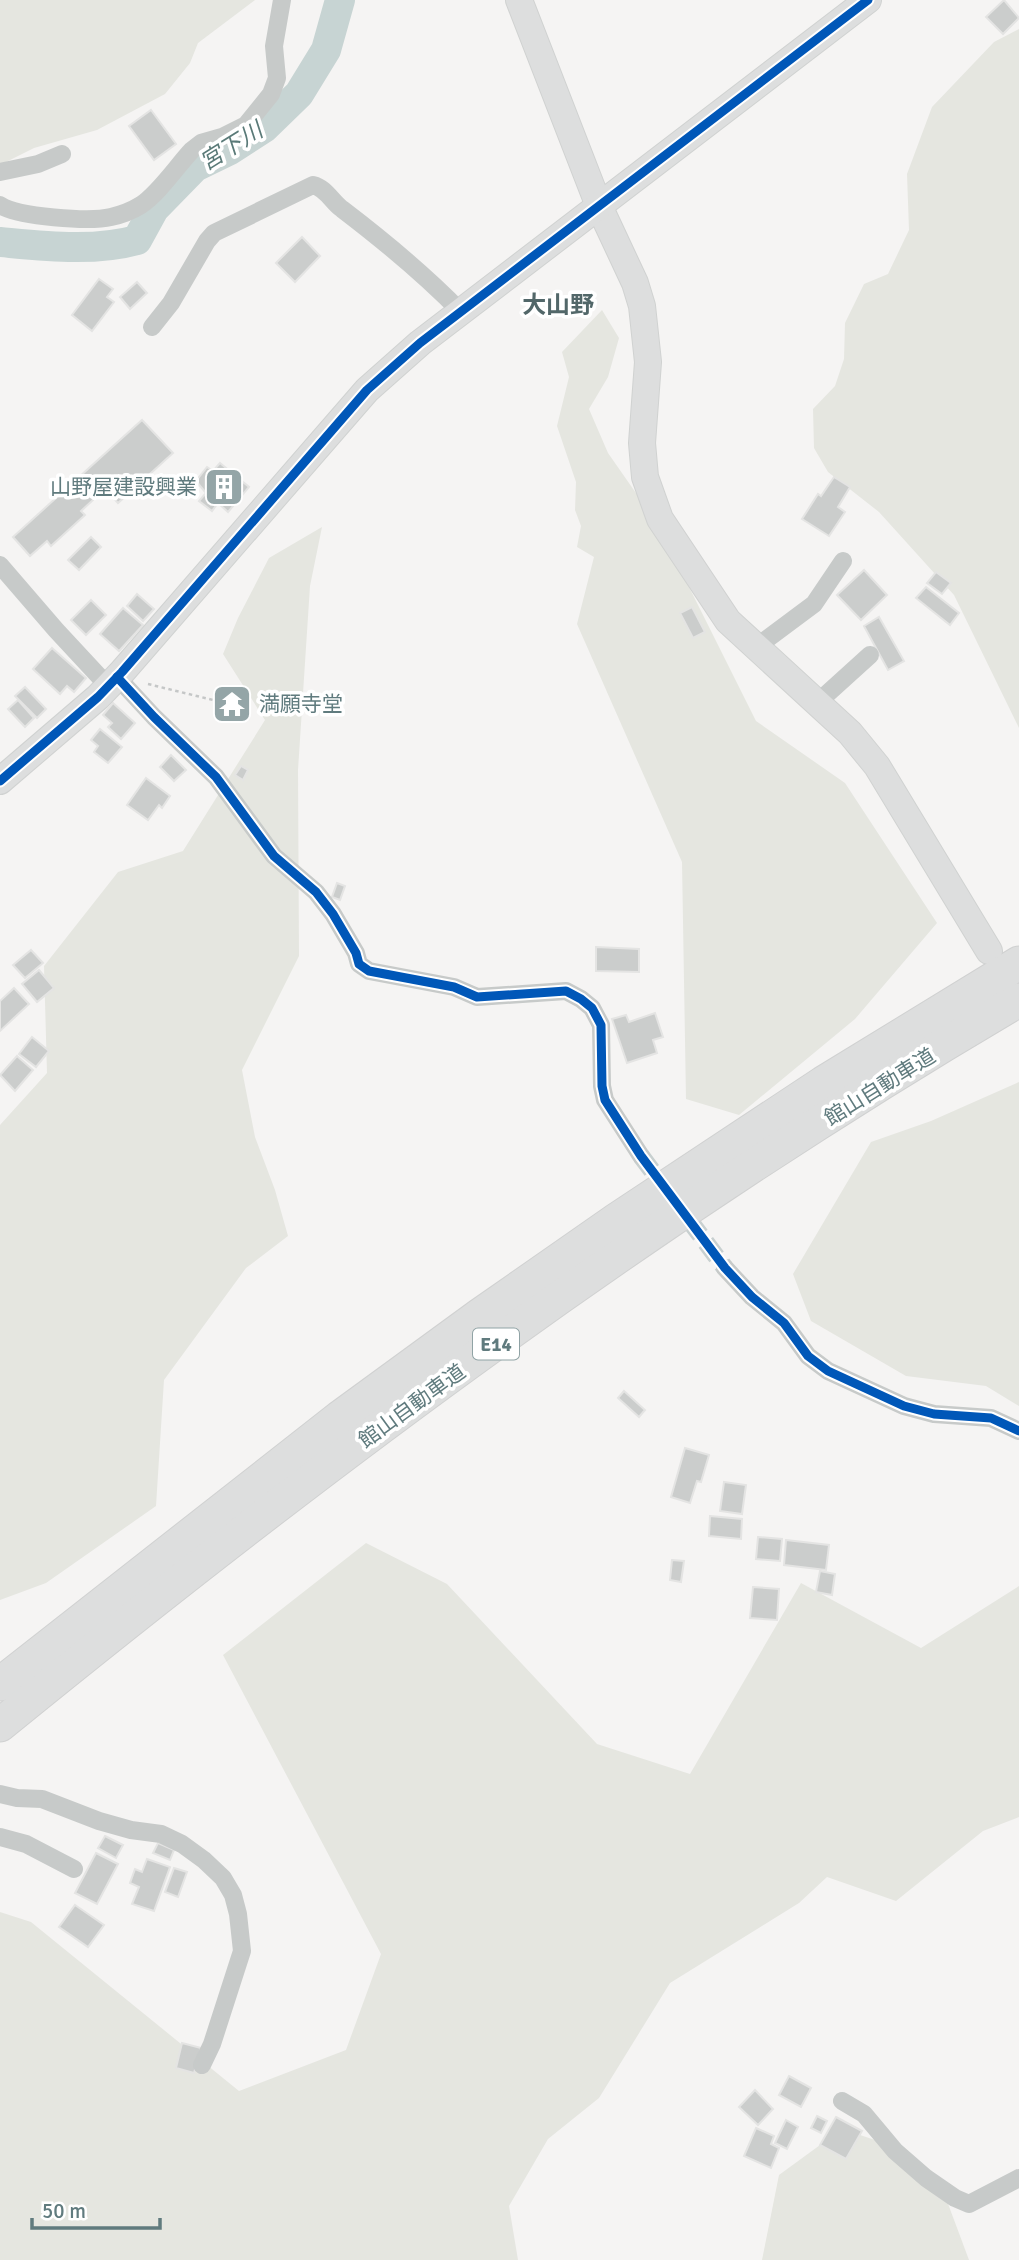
<svg xmlns="http://www.w3.org/2000/svg" width="1019" height="2260" viewBox="0 0 1019 2260" font-family="Signika,'Noto Sans JP',sans-serif">
	<rect width="100%" height="100%" fill="#f5f4f3"/>
	<g fill="#e5e6e0">
		<polygon points="0,0 255,0 198,43 190,63 165,94 97,130 34,148 0,165"/>
		<polygon points="1019,29 1019,728 954,595 879,512 828,472 814,448 813,409 835,386 844,359 845,323 864,284 888,274 909,230 907,174 932,107 994,42"/>
		<polygon points="602,310 619,338 608,377 589,409 608,453 645,506 675,559 756,721 845,783 937,923 855,1019 739,1115 686,1099 682,862 577,624 594,557 577,547 581,526 575,510 576,482 557,426 569,377 562,352"/>
		<polygon points="322,527 310,586 298,770 299,956 242,1070 255,1137 275,1190 288,1236 246,1268 164,1380 156,1506 46,1583 0,1600 0,1125 47,1073 44,966 118,872 183,851 265,720 223,654 238,618 269,558"/>
		<polygon points="1019,1082 1019,1406 986,1386 906,1376 811,1321 793,1274 871,1142 931,1121"/>
		<polygon points="366,1543 447,1584 597,1744 690,1774 801,1583 921,1648 1019,1586 1019,1817 983,1831 896,1901 827,1877 799,1903 670,1983 599,2098 548,2139 509,2206 518,2260 0,2260 0,1912 31,1922 239,2091 346,2050 381,1954 223,1655"/>
		<polygon points="842,2129 887,2144 944,2193 969,2260 762,2260 779,2175"/>
	</g>
	<g fill="none" stroke-linecap="round" stroke-linejoin="round">
		<path stroke="#c7d4d3" stroke-width="30" d="M0,242C44,246 94,252 137,240L154,209L195,167L230,150L264,128L299,94L326,50L340,0"/>
	</g>
	<g fill="#cbcdcc" stroke="#e4e4e3" stroke-width="2">
		<polygon points="1004,0 1019,18 1003,34 986,17"/>
		<polygon points="151,110 176,144 154,160 129,126"/>
		<polygon points="302,237 320,256 295,282 276,263"/>
		<polygon points="99,279 113,289 107,297 114,302 92,331 72,315"/>
		<polygon points="137,282 147,293 130,309 120,297"/>
		<polygon points="142,420 173,453 118,503 105,489 81,511 85,515 51,546 47,541 30,556 13,537"/>
		<polygon points="220,463 249,487 228,512 218,503 212,511 199,501 206,493 196,481 207,467 213,471"/>
		<polygon points="834,477 850,487 838,507 845,512 829,536 802,519 818,494 821,496"/>
		<polygon points="91,537 101,547 79,570 68,560"/>
		<polygon points="864,570 887,595 861,620 837,595"/>
		<polygon points="936,572 951,583 942,594 927,583"/>
		<polygon points="926,587 959,613 950,625 916,598"/>
		<polygon points="137,594 154,609 143,621 127,606"/>
		<polygon points="91,600 106,615 86,635 71,620"/>
		<polygon points="692,607 705,632 693,638 680,613"/>
		<polygon points="123,608 143,625 119,651 100,634"/>
		<polygon points="879,617 904,661 888,670 864,626"/>
		<polygon points="52,648 86,678 74,692 67,686 60,694 33,669"/>
		<polygon points="25,687 46,709 37,718 15,696"/>
		<polygon points="230,695 241,699 235,713 227,710 229,705 222,702 224,698 228,700"/>
		<polygon points="18,700 34,718 25,727 8,709"/>
		<polygon points="113,703 135,723 121,739 108,727 112,723 103,715"/>
		<polygon points="100,729 122,747 108,763 94,752 98,746 91,740"/>
		<polygon points="171,755 186,770 174,781 160,767"/>
		<polygon points="241,766 248,770 243,780 235,775"/>
		<polygon points="146,778 170,796 162,808 159,805 148,820 127,805"/>
		<polygon points="337,883 345,886 340,900 332,897"/>
		<polygon points="596,947 639,949 639,972 596,971"/>
		<polygon points="31,950 43,963 25,978 13,965"/>
		<polygon points="39,970 54,988 37,1002 22,984"/>
		<polygon points="14,988 29,1004 0,1031 0,1001"/>
		<polygon points="655,1013 663,1037 653,1040 657,1053 627,1063 612,1019 626,1015 629,1022"/>
		<polygon points="32,1037 49,1051 36,1067 19,1054"/>
		<polygon points="17,1056 33,1070 15,1091 0,1075"/>
		<polygon points="624,1391 645,1410 639,1417 618,1398"/>
		<polygon points="685,1448 709,1455 701,1482 697,1481 690,1503 671,1497"/>
		<polygon points="724,1482 746,1485 742,1514 720,1511"/>
		<polygon points="710,1516 742,1519 741,1539 709,1536"/>
		<polygon points="758,1537 782,1539 780,1561 756,1559"/>
		<polygon points="786,1540 829,1545 826,1570 784,1565"/>
		<polygon points="672,1560 684,1561 681,1582 670,1580"/>
		<polygon points="820,1571 835,1574 832,1595 816,1592"/>
		<polygon points="753,1587 779,1589 777,1620 750,1618"/>
		<polygon points="105,1836 123,1845 116,1858 98,1848"/>
		<polygon points="158,1843 174,1850 170,1860 153,1853"/>
		<polygon points="96,1853 118,1864 97,1904 75,1893"/>
		<polygon points="147,1859 170,1867 154,1911 132,1904 139,1887 130,1883 135,1869 142,1872"/>
		<polygon points="174,1868 187,1872 178,1897 165,1892"/>
		<polygon points="75,1905 104,1925 88,1947 59,1927"/>
		<polygon points="182,2043 201,2048 194,2073 176,2068"/>
		<polygon points="789,2076 811,2088 801,2107 779,2095"/>
		<polygon points="755,2090 773,2109 758,2125 739,2107"/>
		<polygon points="817,2116 827,2121 821,2133 811,2128"/>
		<polygon points="836,2117 862,2131 846,2159 820,2145"/>
		<polygon points="786,2120 798,2127 787,2149 775,2143"/>
		<polygon points="756,2128 774,2136 771,2144 779,2148 771,2168 744,2156"/>
	</g>
	<g fill="none" stroke-linecap="round" stroke-linejoin="round">
		<polyline stroke="#c8d0d0" stroke-width="18" stroke-dasharray="18 9" stroke-linecap="butt" points="641,1156 725,1268"/>
		<g stroke="#d0d2d1" stroke-width="28">
			<g id="secondary">
				<polyline points="519,0 599,206 635,283 642,306 648,362 642,443 645,477 660,519 728,621 850,733 877,766 989,951"/>
				<polyline points="0,781 98,697 122,672 367,390 420,343 868,0"/>
			</g>
		</g>
		<g stroke="#d0d1d1" stroke-width="35">
			<g id="highway">
				<polyline points="0,1684 339,1418 480,1315 616,1220 823,1083 1019,963"/>
				<path d="M0,1725C323,1462 659,1211 1019,1000"/>
			</g>
		</g>
		<polyline stroke="#c5c7c7" stroke-width="2.5" stroke-dasharray="3.5 3.5" stroke-linecap="butt" points="148,684 213,700"/>
		<g stroke="#c7cac9" stroke-width="18">
			<polyline points="0,172 38,164 62,154"/>
			<path d="M0,205C17,217 90,222 111,217C120,215 133,210 141,205C159,193 177,166 192,150L201,143L222,137L246,125L271,94L277,78L274,46L282,0"/>
			<path d="M152,327L171,303L207,241L214,233L313,185C326,188 332,202 342,209C384,241 424,274 461,312"/>
			<polyline points="0,565 56,630 108,686"/>
			<polyline points="755,648 814,604 843,561"/>
			<polyline points="117,677 154,717 216,777 274,856 316,892 333,914 356,953 359,964 369,971 454,987 477,997 566,991 581,999 592,1008 601,1025 602,1086 605,1100 641,1156"/>
			<polyline points="817,703 870,655"/>
			<polyline points="725,1268 752,1297 784,1323 808,1356 828,1371 904,1406 934,1414 991,1418 1019,1431"/>
			<polyline points="0,1794 17,1798 42,1799 99,1821 131,1830 161,1834 182,1844 204,1860 223,1878 233,1895 238,1914 242,1951 212,2044 202,2065"/>
			<polyline points="0,1837 26,1844 74,1869"/>
			<polyline points="842,2101 864,2114 895,2151 926,2178 955,2198 969,2204 1019,2178"/>
		</g>
		<use href="#secondary" stroke="#dddede" stroke-width="26"/>
		<use href="#highway" stroke="#dddede" stroke-width="33"/>
		<g stroke="#fff" stroke-width="13">
			<g id="cycleway">
				<polyline points="117,677 154,717 216,777 274,856 316,892 333,914 356,953 359,964 369,971 454,987 477,997 566,991 581,999 592,1008 601,1025 602,1086 605,1100 641,1156 725,1268 752,1297 784,1323 808,1356 828,1371 904,1406 934,1414 991,1418 1019,1431"/>
				<polyline points="0,781 98,697 122,672 367,390 420,343 868,0"/>
			</g>
		</g>
		<use href="#cycleway" stroke="#0057b8" stroke-width="9"/>
	</g>
	<defs>
		<g id="building-square" transform="scale(2.0125)"><rect x="-9" y="-9" width="18" height="18" rx="4" fill="#94a5a7" stroke="#fff"/><path d="M-4-6H4V6H1V3H-1V6H-4ZM-2.5-4.3h1.7v1.8h-1.7ZM.8-4.3h1.7v1.8H.8ZM-2.5-1h1.7V.8h-1.7ZM.8-1h1.7V.8H.8Z" fill="#fff"/></g>
		<g id="temple-square" transform="scale(2.0125)"><rect x="-9" y="-9" width="18" height="18" rx="4" fill="#94a5a7" stroke="#fff"/><path d="M0-6L5-2H3V0L6.5 2.5H4V6H1.5V3h-3V6H-4V2.5H-6.5L-3 0V-2H-5Z" fill="#fff"/></g>
	</defs>
	<g fill-rule="evenodd">
		<use href="#building-square" x="224" y="487"/>
		<use href="#temple-square" x="232" y="704"/>
	</g>
	<g text-anchor="middle" stroke-width="7" stroke-linejoin="round" paint-order="stroke">
		<rect fill="#fff" stroke="#90a3a5" stroke-width="2" x="473" y="1328.5" width="46" height="31" rx="5"/>
		<g font-size="19" font-weight="bold" fill="#607b7e">
			<text x="496" y="1351">E14</text>
		</g>
		<g font-size="21" fill="#607b7e" stroke="#fff" text-anchor="end">
			<text x="197" y="494">山野屋建設興業</text>
			<text x="259" y="711" text-anchor="start">満願寺堂</text>
		</g>
		<g font-size="21" fill="#607b7e" stroke="#fff">
			<text transform="translate(880 1087) rotate(-32)" y="7">館山自動車道</text>
			<text transform="translate(412 1406) rotate(-36)" y="7">館山自動車道</text>
		</g>
		<g font-size="23" font-style="italic" fill="#5a7a78" stroke="#fff">
			<text transform="translate(231 146) rotate(-32)" y="8">宮下川</text>
		</g>
		<g font-size="24" font-weight="bold" fill="#526769" stroke="#fff">
			<text x="558" y="313">大山野</text>
		</g>
	</g>
	<path d="M32 2218v10h128v-10" fill="none" stroke="#607b7e" stroke-width="3.5"/>
	<text x="42" y="2218" font-size="21" fill="#607b7e" stroke="#ffffff" stroke-width="5" paint-order="stroke">50 m</text>
</svg>
